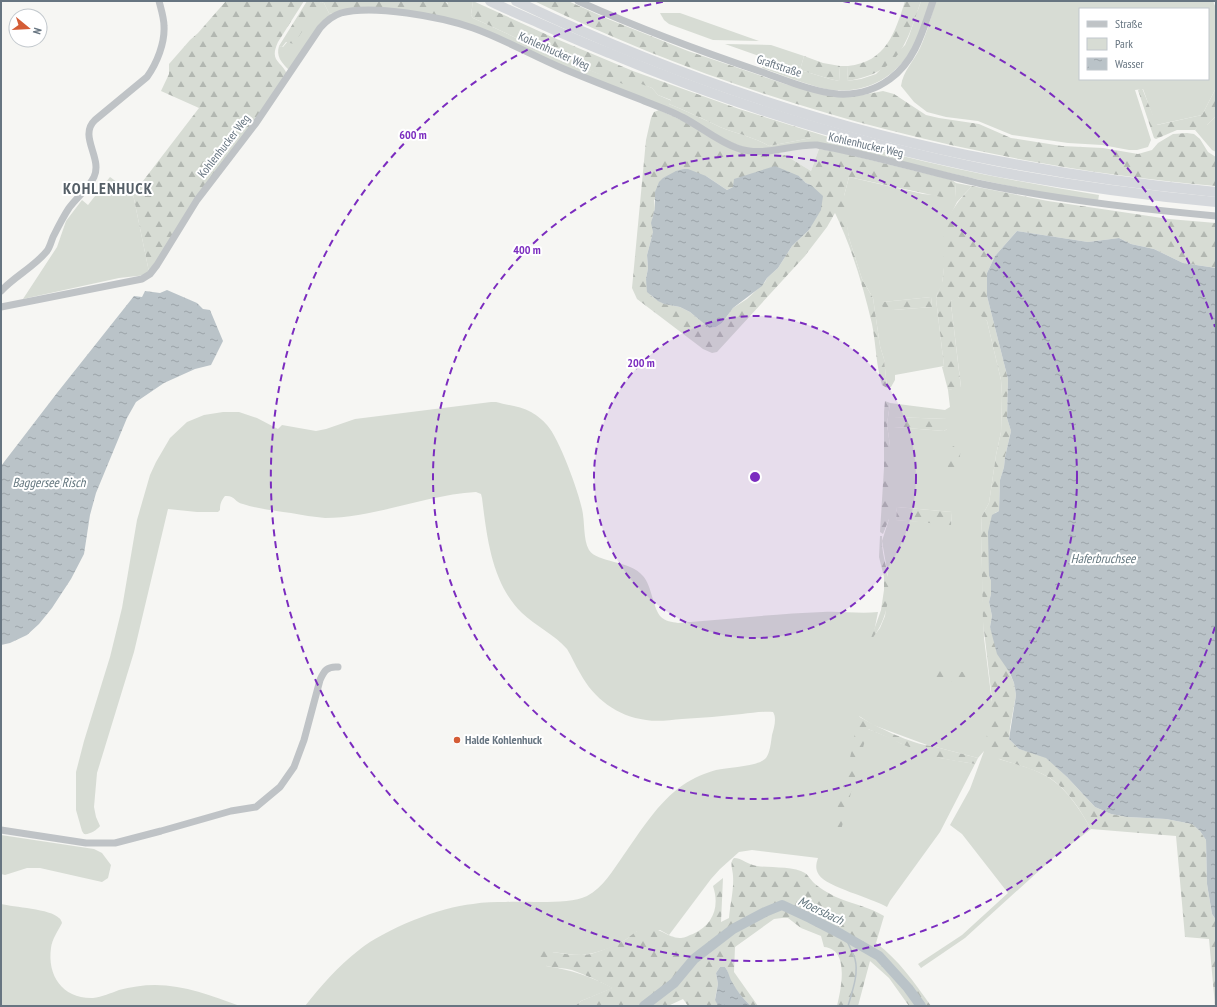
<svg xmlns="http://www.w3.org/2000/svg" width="1217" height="1007" viewBox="0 0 1217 1007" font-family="'PT Sans Narrow',sans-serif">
	<defs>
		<pattern id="forest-firs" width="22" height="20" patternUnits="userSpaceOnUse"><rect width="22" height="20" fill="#d7dcd4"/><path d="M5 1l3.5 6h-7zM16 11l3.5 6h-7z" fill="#b2b7b1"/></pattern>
		<pattern id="water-ripples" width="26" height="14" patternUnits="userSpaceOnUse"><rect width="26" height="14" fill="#bac3c8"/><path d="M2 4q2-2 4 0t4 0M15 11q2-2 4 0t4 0" fill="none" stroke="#9ba3a8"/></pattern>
	</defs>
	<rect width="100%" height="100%" fill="#f6f6f3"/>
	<polygon fill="#e6e7e6" points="805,148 819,149 811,171 785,155 783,155 779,153"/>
	<g fill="#d7dcd4" fill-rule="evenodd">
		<path d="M444,1H473L471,15L473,18L566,61L568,63L579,66L623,83L633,80L652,88L658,95L672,101L669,104C687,111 703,119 720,127C737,134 754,137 769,146L811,138L809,131C837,140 865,147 894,154C962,171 1030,184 1099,195L1098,201L1044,193L976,179L817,143L760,149L746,148L727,141L691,119L448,18V3Z"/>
		<path d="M921,1H930C925,14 922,29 916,42C898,77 866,96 826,89C804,84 783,75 762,68L765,58L725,44L771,45L804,56L800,70L830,79L839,81L840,66H848L847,81L861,79L876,74L905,45L909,36Z"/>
		<path d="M936,1H1213L1216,8V88L1202,115L1156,125L1143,89L1135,90L1151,140L1148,147L1137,150H1129L1102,145L1068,143L1012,135L978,121L946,117L927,112L914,102L901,86C903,71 914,61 920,48C927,33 931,17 936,1ZM1080,9H1208V79H1080Z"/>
		<path d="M321,2L324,3L329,13L333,14L290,69H288C281,62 276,56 279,46L283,47Z"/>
		<polygon points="660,13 680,13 759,41 713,40 669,24 664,20"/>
		<polygon points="1216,116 1216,152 1212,150 1195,130 1199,125 1207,125"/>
		<polygon points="110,177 133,194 149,272 146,275 119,278 23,299 57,247 66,221 82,200 88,205"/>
		<path d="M849,177L923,194L955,197L956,183L972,186L957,202L950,216L942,285L937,294L936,299L944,366L895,375V380L891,387L887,388L884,359L880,346L873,298L862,279L849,238L844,209V196ZM931,297L932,307L893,310L883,302Z"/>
		<path d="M956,297H958L984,317L987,321L1001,380L1002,396L1001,432L996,455L989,503L982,516L981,534L984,638L999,759C1015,764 1036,769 1051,779C1068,791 1081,811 1091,829L1052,859L965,938L921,968L918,964L962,935L1008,893L962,834L950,825L970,789L984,751L978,758L932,746L927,745L873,725L859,716L868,729L893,739L900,743L940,758L975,764L940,832L890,901L887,907C872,898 827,887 819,875C815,869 816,864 818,858L752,850L739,852L720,869L711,879L669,935L660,930L637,931C623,944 600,953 582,955C572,955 562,953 553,952L546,966C572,970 589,976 613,988L581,1001L575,1006L529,1005L527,1006H305C321,986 338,966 359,950C385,929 440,907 473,904C484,902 495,902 506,902C528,901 568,905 587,896C603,888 613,870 623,856C640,832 658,802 683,785C693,778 705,773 716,770C729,767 758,767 766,758C770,753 771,742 772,735C774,728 777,718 773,712C763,711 752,713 742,714C722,716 702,718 682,719C670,720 658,722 646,720C617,716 594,699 580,673C575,665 572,657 567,649C555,635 536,626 522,613C492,584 487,538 482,498L481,494L476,492C425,495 374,518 325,518C314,517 302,515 291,513C276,511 258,509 243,504C234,502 235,495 225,496C221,501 220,504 220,510L218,512H197L168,509L134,652L97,773L94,807L96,817L100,826C97,830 89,835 84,834L82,831L76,810V772L84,741L110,657L122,608L137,520L150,475L156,462L170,438L187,422L204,415L223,412H239L257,418L278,429L282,425L316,431L326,429L355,419L491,402H496C506,405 521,406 531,412C536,415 543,420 547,425C559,438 578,490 582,509C585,521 583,540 589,550C597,563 630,560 643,576C652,586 653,609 661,617C665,621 672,622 678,623C726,619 774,614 823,612C841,611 860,614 878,612L873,637L880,628L885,616L888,589V576L882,541L889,519V507L890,446L887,424L890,403L945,410L950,407L948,390L961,387L951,304V301ZM894,417L947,419V429L944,431L894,427ZM897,507L952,512L951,524L896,520Z"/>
		<polygon points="1,835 94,849 102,853 111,865 108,878 102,882 40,868 27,868 5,875 1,874"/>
		<path d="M1,904C13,907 51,909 59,918C60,918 62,922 62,923C58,931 52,939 51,948C47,976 63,999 93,998C102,997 111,993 119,990C130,987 143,985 155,985C185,985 212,996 240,1006H1Z"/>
	</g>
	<g fill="url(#forest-firs)" fill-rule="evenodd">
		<path d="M226,1H304L278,42C269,62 281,60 287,74L149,272L133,194L199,108L161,91L169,74V64L190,40L198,33Z"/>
		<polygon points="307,1 444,1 452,7 451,12 448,18 410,12 333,14 329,13 324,3 321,2 294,44 286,42 282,47 279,46"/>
		<path d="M473,1L552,37L633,71L739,109L809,131L811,138L769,146C754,137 737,134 720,127C703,119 687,111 669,104L671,100L658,95L652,88L633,81L623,84L579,66L571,67L567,65L568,63L566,61L473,18L471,15Z"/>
		<path d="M534,1H568L608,19L688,51L788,85L863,95L883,91L894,94L926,115L939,118L979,124L1011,138L1062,146L1103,148L1138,154L1152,150L1158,143L1173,134L1187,133L1194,134L1200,139L1208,152L1216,157V186C980,165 747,104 534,1Z"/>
		<path d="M905,1H921C906,45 899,73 847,81L848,66C886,62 895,33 905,1Z"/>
		<polygon points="804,56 823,63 840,66 839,81 830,79 800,70"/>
		<polygon points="1142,88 1157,125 1202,115 1216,88 1216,116 1207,125 1199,126 1195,130 1177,130 1156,139 1154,138 1138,90"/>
		<path d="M659,110L758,155L779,153L783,155H785L811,171L819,149L838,152L952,180L956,183L955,197L950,199L849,177L844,196L847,223L849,238L862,279L873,298L880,346L884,359L887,388L882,385C876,365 876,344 872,324C863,286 852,248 835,213L827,227L804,257L717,352L712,353L703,349L637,299L632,288L646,140L651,118L654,112ZM706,176L727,190L733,187L799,176L806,183L811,185L812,224L809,230L792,246L778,268L767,278L765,282L747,299L733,308L722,323L716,327L709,328L690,312L680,307L664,304L651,296L646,279L648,268L647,255L653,232L652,219L655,208L654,200Z"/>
		<path d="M972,186L1048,201L1169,219L1216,223V268L1183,263L1154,249L1131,244L1119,238L1088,242L1017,231L995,256L987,273V296L1008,379L1007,418L1011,431L1005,457L1004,467L1000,480L999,511L995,513L989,576L991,581V594L989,602L992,616L990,627L1014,683L1016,695L1010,728L1009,739L1019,749L1046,757L1067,777L1095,807L1111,814L1127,817L1166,819L1192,824L1200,831L1206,840L1207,884L1212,914L1216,920V1006H1215L1209,939L1185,937L1176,836L1091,829C1081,811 1068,790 1050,778C1032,767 1008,763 989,755L985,749L992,699L983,622L981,534L982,516L989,503L996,455L1001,432L1002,396L1001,380L987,321C982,315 976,314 970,310C965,307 962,301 958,297L951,301V304L961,388L948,390L942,367L944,366L936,299C937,291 943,285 943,276C945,262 942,247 944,233C946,215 960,199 972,186Z"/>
		<polygon points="931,297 932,307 893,310 884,309 881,304 883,302"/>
		<polygon points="885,401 890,403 887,424 890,446 890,507 889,519 883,534 880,532 884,468 884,412"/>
		<polygon points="894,417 947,419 947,429 944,431 894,427"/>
		<path d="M954,446L961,448C960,456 959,465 954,472L947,469L952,447Z"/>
		<polygon points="897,507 952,512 951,525 896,520"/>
		<path d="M880,536H882C881,550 886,564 888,577C891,599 885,625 870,641L881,610L884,590V577L879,557Z"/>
		<polygon points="925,668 964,672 966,673 967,678 965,682 963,683 925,677 922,676 920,672"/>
		<path d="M858,716C875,726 913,745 932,746L978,758L975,764C959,761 944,760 929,755C908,748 889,737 868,729L841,830L831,827C843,790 852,754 858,716Z"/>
		<path d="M734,858C742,858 748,865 757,866C769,868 794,866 805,873C808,875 810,879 813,882C819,888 828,893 836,897C852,904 870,907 884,916L876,943C899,960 914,982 931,1006H909L889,978L870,961L858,1006H837C841,989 850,949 824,947L821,936L801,928L788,918H782L774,919L735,947L734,972L758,1006H751C743,999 737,991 731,982C728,977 729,972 725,967H720L716,973L718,984L715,999L718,1006H688L683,999L668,1006H575L581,1001L612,988C599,981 586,975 572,970C564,968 555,968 547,966C542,965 537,963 535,958L542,951C559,952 578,958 594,953C604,950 614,945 623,941C630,938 635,930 643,928C657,924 667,939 681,938C685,938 689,935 693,934C713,925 720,907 713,886L723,878L721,922L729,918C730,905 734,890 733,876C733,870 729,863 734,858Z"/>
	</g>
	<g fill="url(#water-ripples)">
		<polygon points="775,166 799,176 806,183 811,185 823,196 821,210 809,230 792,246 778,268 767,278 762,286 733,308 722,323 716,327 709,328 690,312 680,307 664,304 658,301 647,292 646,279 648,268 647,255 653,232 651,223 655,208 655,192 659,182 663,178 676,171 684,169 688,169 706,176 727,190 733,187 734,179"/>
		<polygon points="1017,231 1088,242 1119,238 1131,244 1154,249 1183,263 1216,268 1216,920 1212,914 1207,884 1206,840 1200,831 1192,824 1166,819 1127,817 1111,814 1095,807 1067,777 1046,758 1019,749 1009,739 1016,695 1014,683 1010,673 997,654 990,627 992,616 989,602 991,594 991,581 989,576 988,532 992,515 999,511 1000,480 1004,467 1005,457 1011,431 1007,418 1008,379 987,296 987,273 995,256"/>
		<polygon points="167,290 197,303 203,309 210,310 223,341 211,365 195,369 164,383 136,402 127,418 96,493 90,515 84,554 71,579 52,608 39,624 27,635 10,643 1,645 1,466 57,393 134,296 142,297 145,291 160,293"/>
		<path d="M720,967H725C729,972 729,977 732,982C737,991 743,999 751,1006H718L715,1000L718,984L716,973Z"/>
	</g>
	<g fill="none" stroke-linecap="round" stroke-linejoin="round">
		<path stroke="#bac3c8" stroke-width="1.5" d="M845,936C848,944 852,951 855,959C859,974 852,992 848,1006"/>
		<polyline stroke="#bac3c8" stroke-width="10" points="644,1006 674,983 694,959 733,929 765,912 782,905 810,918 841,934 879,956 908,988 921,1006"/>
		<g stroke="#bfc3c6" stroke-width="7">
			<path d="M578,1C638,28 700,51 762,72C785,80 814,92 838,94C856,95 875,90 890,79C916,60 923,30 933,1"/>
			<path d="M1,291C15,276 34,267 47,251C50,247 51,242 53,237C58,227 63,217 69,208C77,197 88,189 94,177C103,158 78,136 95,120L147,77C157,63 165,43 164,26C164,18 161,9 159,1"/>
			<path d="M1,307L142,279L150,274L157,265L197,200L256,123L320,28C326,21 332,16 341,13C372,4 442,17 473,28C504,39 533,56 564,69C590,80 616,90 642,100C656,106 669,110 682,117C700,126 717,141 737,148C764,158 790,144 817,145C873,155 927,172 982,184C1059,200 1138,209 1216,216"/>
			<path d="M1,830L86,843H115L161,831L231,811L256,807L280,787L294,767L304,740L320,680C324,671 327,666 338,667"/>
		</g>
		<g stroke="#d5d8dc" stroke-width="10">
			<path d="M490,1C504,8 518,14 532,20C557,31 583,43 609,53C732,105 862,145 994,171C1067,185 1141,195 1216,202"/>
			<path d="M516,1C669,74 832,130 998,161C1070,175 1143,185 1216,192"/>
		</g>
	</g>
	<circle cx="755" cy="477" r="161" fill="#7b2cbf" fill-opacity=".12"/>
	<g fill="none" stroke="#7b2cbf" stroke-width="2" stroke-dasharray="7 5">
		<circle cx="755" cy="477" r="161"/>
		<circle cx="755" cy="477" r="322"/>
		<path d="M1215 627A484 484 0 1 1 667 1M843 1A484 484 0 0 1 1215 327"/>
	</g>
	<circle fill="#d45c35" stroke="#fff" stroke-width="1.5" cx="457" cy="740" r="4"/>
	<g text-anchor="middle" stroke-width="4" stroke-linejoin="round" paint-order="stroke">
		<g font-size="12" fill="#677581" stroke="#fff">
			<text transform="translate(554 51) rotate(24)" y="4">Kohlenhucker Weg</text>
			<text transform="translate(779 66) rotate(18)" y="4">Graftstraße</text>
			<text transform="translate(866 145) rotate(13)" y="4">Kohlenhucker Weg</text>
			<text transform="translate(224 146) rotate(-52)" y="4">Kohlenhucker Weg</text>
		</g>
		<g font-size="12" font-weight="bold" fill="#677581" stroke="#fff" text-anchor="start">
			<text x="465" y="744">Halde Kohlenhuck</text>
		</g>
		<g font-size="13" font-style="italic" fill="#63767e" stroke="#fff">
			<text x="49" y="487">Baggersee Risch</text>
			<text x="1103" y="563">Haferbruchsee</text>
			<text transform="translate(821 910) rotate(26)" y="5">Moersbach</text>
		</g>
		<g font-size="16" font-weight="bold" letter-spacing="1" fill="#555f67" stroke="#fff">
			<text x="108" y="194">KOHLENHUCK</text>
		</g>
	</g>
	<circle cx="755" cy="477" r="6" fill="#7b2cbf" stroke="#fff" stroke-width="2"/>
	<g font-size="12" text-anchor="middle" font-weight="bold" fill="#7b2cbf" stroke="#fff" stroke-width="4" stroke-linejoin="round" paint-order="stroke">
		<text x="413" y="139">600 m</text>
		<text x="527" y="254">400 m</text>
		<text x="641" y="367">200 m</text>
	</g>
	<rect width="1217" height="1007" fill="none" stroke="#677581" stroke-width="4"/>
	<rect x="1079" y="8" width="130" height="72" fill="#ffffff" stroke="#c2c8cd"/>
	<rect x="1087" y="21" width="20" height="6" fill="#bfc3c6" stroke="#c2c8cd"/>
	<text x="1115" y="28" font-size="12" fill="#677581">Straße</text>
	<rect x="1087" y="38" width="20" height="12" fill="#d7dcd4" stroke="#c2c8cd"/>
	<text x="1115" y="48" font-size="12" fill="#677581">Park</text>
	<rect x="1087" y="58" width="20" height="12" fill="url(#water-ripples)" stroke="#c2c8cd"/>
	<text x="1115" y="68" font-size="12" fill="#677581">Wasser</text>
	<g transform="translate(28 28) rotate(108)"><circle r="19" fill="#ffffff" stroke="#c2c8cd"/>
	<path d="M0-3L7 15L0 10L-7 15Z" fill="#d45c35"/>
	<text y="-6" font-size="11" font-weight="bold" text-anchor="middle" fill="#677581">N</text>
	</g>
</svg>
